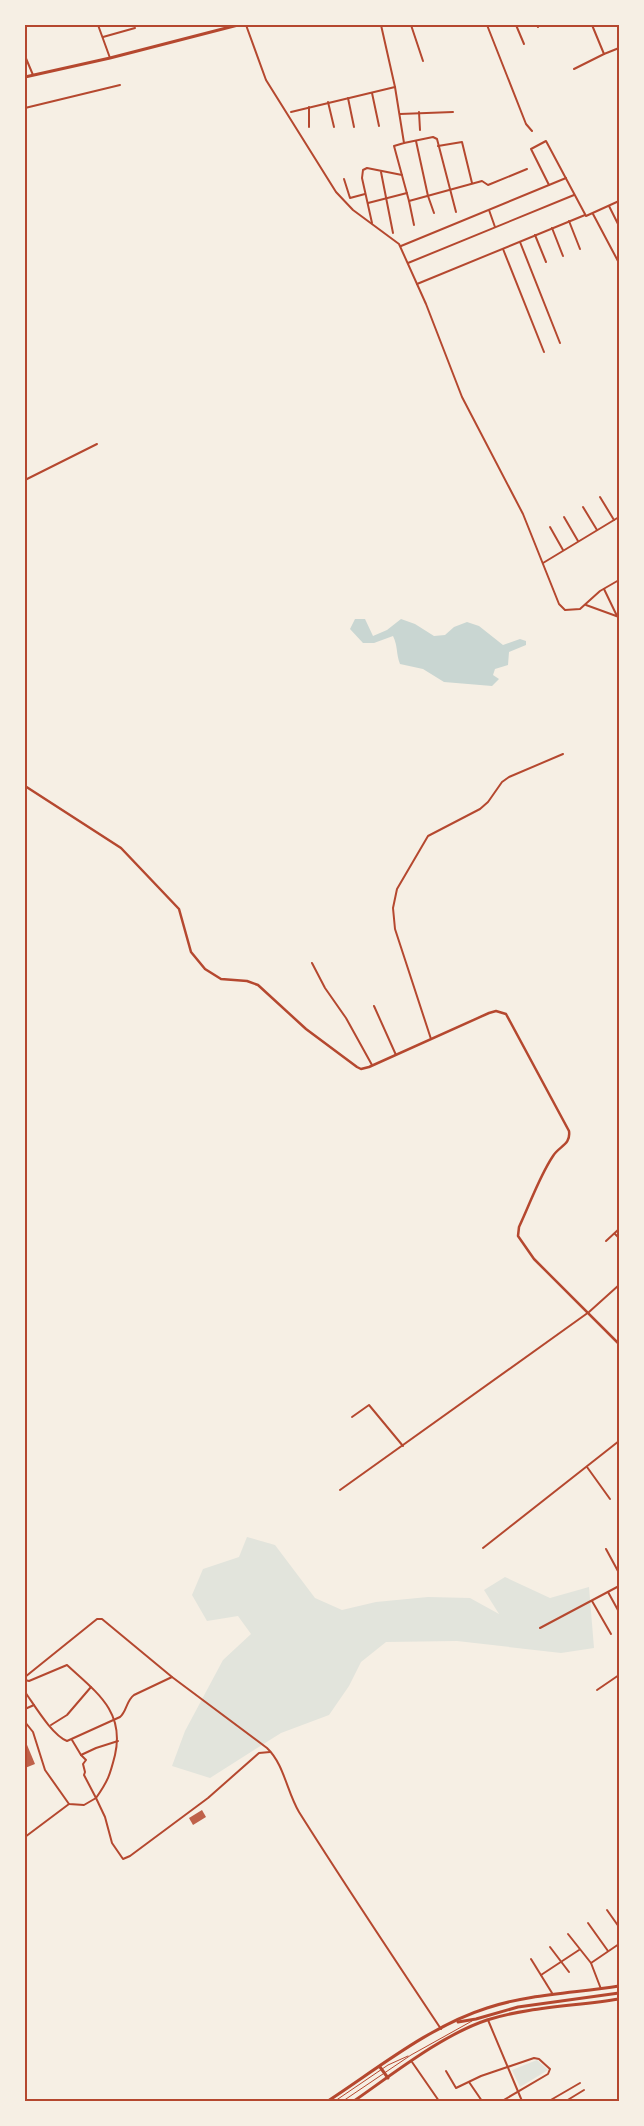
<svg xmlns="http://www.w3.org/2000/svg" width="644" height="2126" viewBox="0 0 644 2126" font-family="Poppins,sans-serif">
	<rect width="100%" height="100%" fill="#f6efe4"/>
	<g fill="#e2e4dc">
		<polygon points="247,1537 275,1545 315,1598 342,1610 376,1602 428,1597 470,1598 499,1614 484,1590 505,1577 550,1598 589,1587 594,1648 561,1653 457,1641 386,1642 361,1662 349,1686 329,1715 281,1733 210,1778 172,1766 185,1731 223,1660 251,1634 238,1616 207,1621 192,1595 203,1569 239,1557"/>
		<polygon points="537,2060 548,2070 520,2087 512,2070"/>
	</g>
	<path fill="#c9d6d2" d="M355,619H365L373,636L387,630L401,619L415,624L434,636L445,635L454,627L467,622L479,626L503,645L520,639L526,641V645L509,652L508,665L495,669L493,675L499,679L492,686L444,682L423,669L400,664C396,654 398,646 393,636L374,643H363L350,629Z"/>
	<g fill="#bf614a">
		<polygon points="25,1740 35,1764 25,1768"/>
		<polygon points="202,1810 206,1817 193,1825 189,1818"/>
	</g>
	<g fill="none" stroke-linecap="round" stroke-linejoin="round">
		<g stroke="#b5482f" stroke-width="1">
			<polyline points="335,2101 388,2065 408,2056"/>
			<polyline points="343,2101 411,2055 472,2021"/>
		</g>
		<g stroke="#b5482f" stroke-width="2">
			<polyline points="98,25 110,58"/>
			<polyline points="246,25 266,80 336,192 353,210 399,244 426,304 462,397 523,514 559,604 565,610 580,609 600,591 619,580"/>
			<polyline points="381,25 395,87 404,143 394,146 409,201 482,181 488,185 527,169"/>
			<polyline points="411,25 423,61"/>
			<polyline points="487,25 526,124 532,131"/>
			<polyline points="516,25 524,44"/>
			<polyline points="537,25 538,27"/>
			<polyline points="592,25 604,54 619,48"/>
			<polyline points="103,37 135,28"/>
			<polyline points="25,56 33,75"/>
			<polyline points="574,69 604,54"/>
			<polyline points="372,93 379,126"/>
			<polyline points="348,98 354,127"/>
			<polyline points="328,102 334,127"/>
			<polyline points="309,107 309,127"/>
			<polyline points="25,108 120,85"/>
			<polyline points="291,112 395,87"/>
			<polyline points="419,112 420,130"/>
			<polyline points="400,114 453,112"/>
			<polyline points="416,141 428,196 434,213"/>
			<polyline points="404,143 433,137 437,139 456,212"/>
			<polyline points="438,146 462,142 472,183"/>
			<polyline points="381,172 393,233"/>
			<polyline points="344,179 350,198 365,194"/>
			<polyline points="549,185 531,149 546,141 586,216 619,201"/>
			<polyline points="409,201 414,225"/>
			<polyline points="368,203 407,193"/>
			<polyline points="609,206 619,226"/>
			<polyline points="489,210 495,227"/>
			<polyline points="593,214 619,263"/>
			<polyline points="569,221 580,249"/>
			<polyline points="372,223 362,178 363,170 367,168 402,175"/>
			<polyline points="552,228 563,256"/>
			<polyline points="535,235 546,262"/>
			<polyline points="520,242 560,343"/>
			<polyline points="401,246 566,178"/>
			<polyline points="503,249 544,352"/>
			<polyline points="408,263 574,195"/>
			<polyline points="417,284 585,215"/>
			<polyline points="25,480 97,444"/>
			<polyline points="600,497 614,520"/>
			<polyline points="583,507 597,530"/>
			<polyline points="564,517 578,541"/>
			<polyline points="550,527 563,550"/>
			<polyline points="543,563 619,517"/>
			<polyline points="604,589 617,616"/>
			<polyline points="586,605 619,617"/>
			<polyline points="312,963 325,988 346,1018 372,1065"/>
			<polyline points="374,1006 396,1055"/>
			<polyline points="431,1039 395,929 393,908 397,889 428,836 480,809 488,802 502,782 509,777 563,754"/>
			<polyline points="615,1234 619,1238"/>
			<polyline points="606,1241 619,1229"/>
			<polyline points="352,1417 369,1405 403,1446"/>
			<polyline points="587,1467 610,1499"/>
			<polyline points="340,1490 589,1312 619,1285"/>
			<polyline points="619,1541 619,1542"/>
			<polyline points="483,1548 619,1441"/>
			<polyline points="606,1549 619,1573"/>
			<polyline points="608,1592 619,1612"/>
			<polyline points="592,1601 611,1634"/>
			<polyline points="540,1628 619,1586"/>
			<polyline points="618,1633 619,1634"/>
			<path d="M25,1677L97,1619H102L172,1677L267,1748C284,1764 287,1792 299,1812C345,1885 393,1957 441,2029"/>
			<path d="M25,1680L29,1681L67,1665C96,1692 125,1711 115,1755C110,1775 108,1781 96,1798"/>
			<polyline points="597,1690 619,1675"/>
			<path d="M25,1692C35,1706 52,1735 67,1741L120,1717C127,1711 126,1701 134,1695L172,1677"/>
			<polyline points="25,1709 34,1705"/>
			<polyline points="25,1722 33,1732 45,1770 69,1804 84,1805 96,1798 105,1817 112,1843 123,1859 130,1856 208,1798 259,1753 270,1752"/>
			<polyline points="51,1725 67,1715 91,1687"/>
			<polyline points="72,1740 81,1755 96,1748 118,1741"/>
			<polyline points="81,1755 86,1760 83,1764 85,1772 84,1775 96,1798"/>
			<polyline points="25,1837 69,1804"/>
			<polyline points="607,1910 619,1927"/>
			<polyline points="588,1923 608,1951"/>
			<polyline points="568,1934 591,1963 601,1989"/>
			<polyline points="550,1947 569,1972"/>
			<polyline points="531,1959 552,1993"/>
			<polyline points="591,1963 619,1944"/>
			<polyline points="541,1975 579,1950"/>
			<polyline points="488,2020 522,2101"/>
			<polyline points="412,2062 439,2101"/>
			<polyline points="446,2071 456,2088 481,2076 534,2058 539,2059 550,2069 548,2074 502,2101"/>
			<polyline points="469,2082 482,2101"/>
			<polyline points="549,2101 580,2083"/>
			<polyline points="566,2101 584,2090"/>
			<polyline points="594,2101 598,2101"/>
		</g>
		<path stroke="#b5482f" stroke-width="2.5" d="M25,786L121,848L179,909L191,952L205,969L221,979L247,981L258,985L306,1029L357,1067L361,1069L369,1067L489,1013L496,1011L506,1014L569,1131C571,1145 559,1146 553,1156C539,1177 530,1204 519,1227L518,1236L534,1259L619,1344"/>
		<polyline stroke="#b5482f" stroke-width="3" points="25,77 110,58 238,25"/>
		<g stroke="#b5482f" stroke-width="3">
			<polyline points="458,2022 476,2019 518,2007 619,1993"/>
			<polyline points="380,2067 388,2078"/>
			<path d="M328,2101C377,2069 430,2026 487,2008C529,1994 575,1993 619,1986"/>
			<path d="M354,2101C393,2074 442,2035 487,2020C527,2007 577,2006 619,1999"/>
		</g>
	</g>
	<rect width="644" height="2126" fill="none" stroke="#f6efe4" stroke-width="52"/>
	<rect x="26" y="26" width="592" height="2074" fill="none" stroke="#b5482f" stroke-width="2"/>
</svg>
